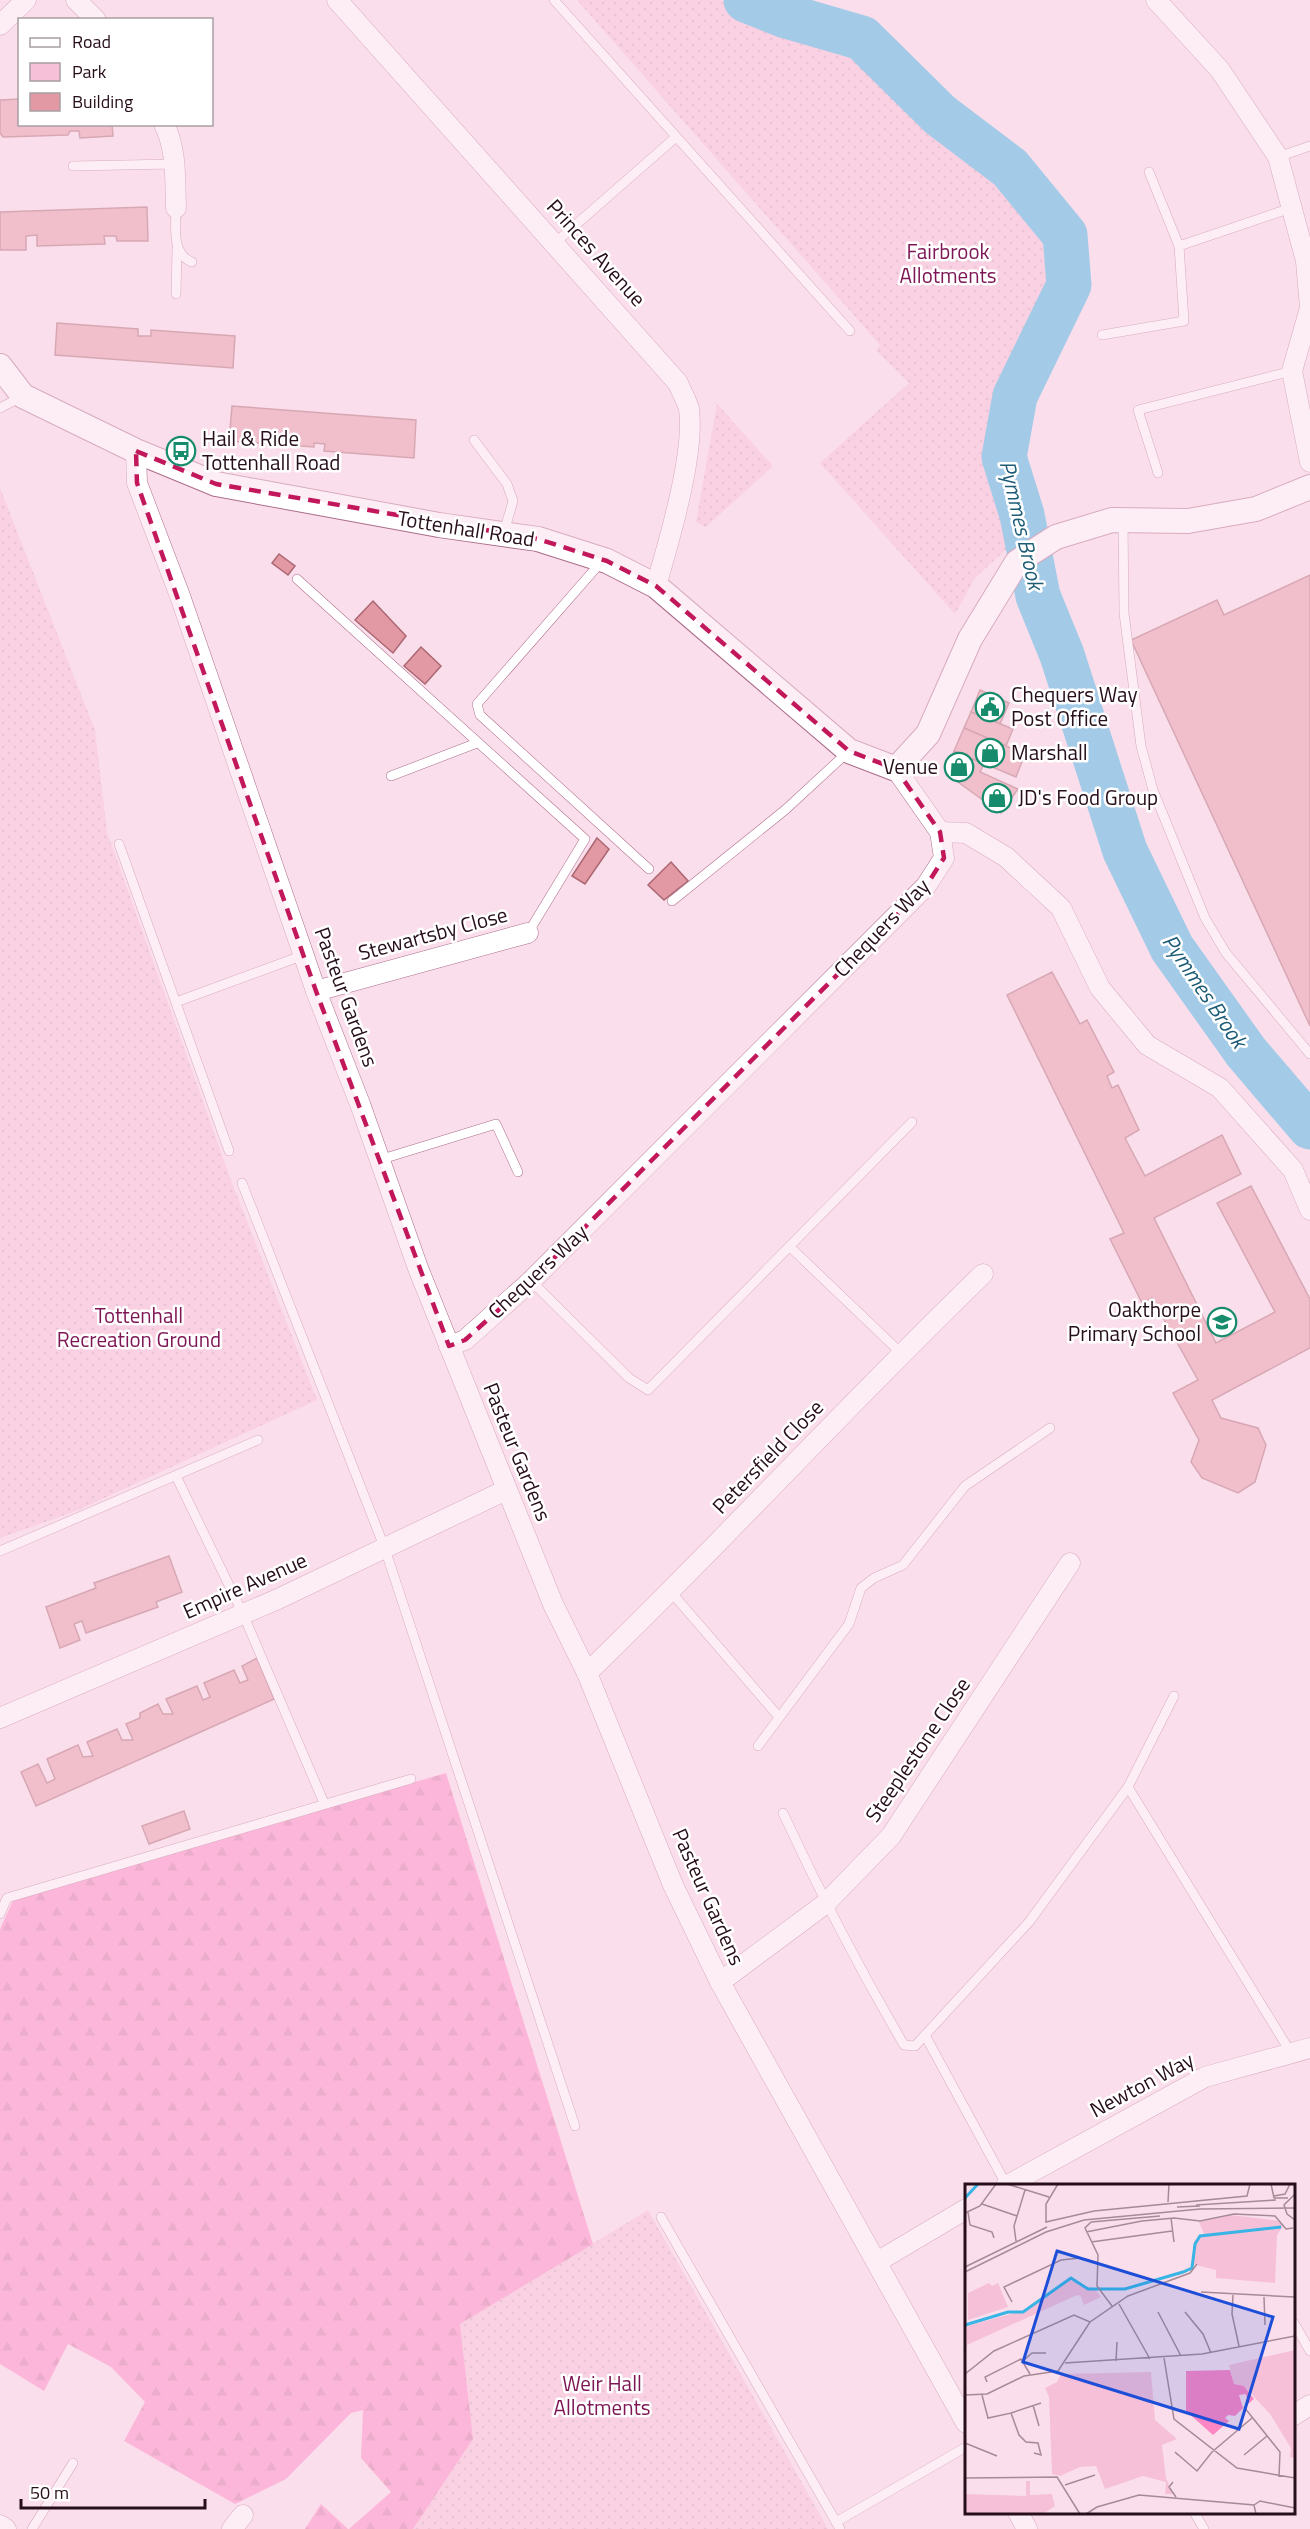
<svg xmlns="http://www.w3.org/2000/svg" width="1310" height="2529" viewBox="0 0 1310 2529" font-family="'Titillium Web',sans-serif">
	<defs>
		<pattern id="green-dots" width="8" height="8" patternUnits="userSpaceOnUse" patternTransform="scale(1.5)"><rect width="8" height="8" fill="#f6c0d8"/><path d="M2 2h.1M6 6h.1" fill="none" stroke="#d3a4b9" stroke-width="1.8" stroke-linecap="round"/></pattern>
		<pattern id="forest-firs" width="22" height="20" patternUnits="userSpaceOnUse" patternTransform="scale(1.5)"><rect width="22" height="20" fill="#fd86c3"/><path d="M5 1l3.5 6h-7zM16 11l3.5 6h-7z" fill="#d972a7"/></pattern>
	</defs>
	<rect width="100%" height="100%" fill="#fbdeeb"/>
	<g fill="url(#green-dots)">
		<path d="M577,0H722L730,7L852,44L1038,204C1057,238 1068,267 1048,303C1041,315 1031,325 1024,337C1012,358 1007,384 1004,407C996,454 1005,499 1012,544L975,578L955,614L820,463L909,383L876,350L880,345Z"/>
		<polygon points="717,404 773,466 706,527 696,522"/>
		<polygon points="0,488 95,730 107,832 232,1183 317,1400 76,1511 0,1538"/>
		<polygon points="648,2210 828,2529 413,2529 473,2439 460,2324"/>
	</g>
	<g fill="url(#forest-firs)">
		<polygon points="446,1773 593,2244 460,2324 473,2439 413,2529 349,2529 391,2492 361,2458 363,2410 351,2413 286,2479 235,2504 124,2441 145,2402 111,2367 68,2344 44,2391 0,2364 0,1929 14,1898"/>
		<polygon points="321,2504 348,2529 305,2529"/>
	</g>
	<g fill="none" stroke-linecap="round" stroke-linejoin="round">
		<polyline stroke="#38b4e5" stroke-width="45" points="746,0 786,16 862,38 940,115 1010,168 1065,235 1069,285 1015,396 1004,457 1022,515 1038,596 1062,655 1125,851 1172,948 1246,1052 1310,1127"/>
	</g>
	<g fill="#e299a4" stroke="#ab6772" stroke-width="1.5">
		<polygon points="20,99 20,124 112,124 113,136 80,138 79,131 70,131 68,135 3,137 0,133 0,100"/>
		<polygon points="147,207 148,241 117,241 116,236 104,236 105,244 37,246 37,235 26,236 26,250 0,250 0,212"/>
		<polygon points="57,323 138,329 138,336 151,336 151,330 235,336 233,368 55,355"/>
		<polygon points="232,406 416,420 414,458 324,451 325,444 314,443 314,447 229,441"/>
		<polygon points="279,554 295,566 288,575 272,563"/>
		<polygon points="1310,575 1310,1026 1131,640 1217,600 1224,615"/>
		<polygon points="373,601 406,636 393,653 355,620"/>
		<polygon points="421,647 441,666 425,684 404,666"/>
		<polygon points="980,690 1009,703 1000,724 971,712"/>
		<polygon points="971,712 1013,729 1006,746 964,728"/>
		<polygon points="964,728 1025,754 1016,777 954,751"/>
		<polygon points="954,751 984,764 980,772 1018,789 1001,813 951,777 947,769"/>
		<polygon points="597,838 609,849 585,884 572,876"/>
		<polygon points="671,862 688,881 664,900 648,885"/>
		<polygon points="1052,972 1080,1024 1087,1020 1114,1072 1107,1076 1112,1088 1118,1085 1139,1130 1125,1138 1145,1176 1222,1135 1241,1174 1154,1218 1216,1343 1275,1312 1217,1203 1251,1186 1310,1299 1310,1348 1212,1400 1221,1418 1258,1428 1266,1445 1255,1482 1238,1493 1202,1478 1191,1462 1199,1440 1173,1393 1198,1380 1152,1298 1142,1303 1110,1239 1124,1233 1007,995"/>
		<polygon points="169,1556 182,1592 156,1602 158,1607 86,1633 82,1621 74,1624 80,1640 60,1648 46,1607 96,1588 94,1583"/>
		<polygon points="257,1658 274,1699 36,1806 21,1772 38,1764 47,1783 55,1779 47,1759 78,1745 83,1757 93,1756 87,1742 117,1729 122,1740 133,1740 126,1724 140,1718 140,1713 158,1704 163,1714 173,1714 166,1699 197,1686 203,1700 210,1697 204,1683 234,1670 240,1683 248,1680 242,1666"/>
		<polygon points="184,1811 190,1829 149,1844 142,1826"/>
	</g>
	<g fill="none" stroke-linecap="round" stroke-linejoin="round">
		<g stroke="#ac6d8b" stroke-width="10">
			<g id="service">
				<polyline points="554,0 850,331"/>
				<polyline points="1278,157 1310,146"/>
				<polyline points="73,166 175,164"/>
				<path d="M176,208C176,227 171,254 192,262"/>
				<polyline points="555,243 676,137"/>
				<polyline points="1179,246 1291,208"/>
				<polyline points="176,294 177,248"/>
				<polyline points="1102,335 1184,321 1179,246 1149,172"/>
				<polyline points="0,408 21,397"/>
				<polyline points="474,440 507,484 513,501 504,532"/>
				<polyline points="1158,473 1138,410 1292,371"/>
				<polyline points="1123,520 1124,613 1141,746 1153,790 1205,918 1226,953 1310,1054"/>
				<polyline points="602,561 477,704 480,715 649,869"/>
				<polyline points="297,579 585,839 528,933"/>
				<polyline points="391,776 477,743"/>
				<polyline points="119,844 229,1151"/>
				<polyline points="672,901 785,810 849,751"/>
				<polyline points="176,1002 304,955"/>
				<polyline points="379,1160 496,1124 518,1172"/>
				<polyline points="242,1183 385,1549 575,2126"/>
				<polyline points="790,1247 901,1353"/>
				<polyline points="531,1281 629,1378 648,1390 912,1122"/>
				<polyline points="176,1476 243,1614 324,1803"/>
				<polyline points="0,1551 258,1440"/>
				<polyline points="671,1592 779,1717"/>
				<polyline points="758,1746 849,1624 861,1588 874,1578 903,1565 965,1486 1050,1428"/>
				<polyline points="1128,1787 1291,2053"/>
				<path d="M783,1813C820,1893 860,1970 904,2045L915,2046L1029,1922L1128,1787L1174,1696"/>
				<polyline points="0,1914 7,1898 411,1779"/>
				<polyline points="926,2037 1007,2186"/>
				<polyline points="661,2217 840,2529"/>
				<polyline points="1294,2323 1310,2351"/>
				<polyline points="1194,2512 1204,2529"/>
				<polyline points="836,2522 966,2447"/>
				<polyline points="32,2529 73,2463"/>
			</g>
		</g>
		<g stroke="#ac6d8b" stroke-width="21">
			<g id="minor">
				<polyline points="76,0 96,20"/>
				<path d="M337,0L678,383C681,391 687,401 689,409C695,454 669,541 656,586"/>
				<polyline points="1156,0 1220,70 1278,157 1306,261 1310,308 1292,371 1310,462"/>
				<polyline points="0,25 26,0"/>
				<path d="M164,124C177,150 175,180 176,208"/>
				<polyline points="136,451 137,483 180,596 316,991 360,1104 418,1268 553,1604 587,1673 673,1885 720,1982 966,2423"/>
				<polyline points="940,832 966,833 1006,857 1061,908 1100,988 1147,1045 1220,1088 1293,1170 1310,1210"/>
				<polyline points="316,991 528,933"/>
				<polyline points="449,1346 465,1340 531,1281 926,886 944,858 940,832 896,769"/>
				<path d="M587,1673C722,1543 848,1404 983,1274"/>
				<polyline points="0,1718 278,1599 506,1490"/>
				<polyline points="720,1982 825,1904 891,1836 1070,1563"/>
				<polyline points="1006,2186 1205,2077 1310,2048"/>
				<polyline points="877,2262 966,2209"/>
				<polyline points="1294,2415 1310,2405"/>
				<polyline points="1018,2512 1027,2529"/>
				<polyline points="0,2525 6,2529"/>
				<polyline points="232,2529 243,2515"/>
			</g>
		</g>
		<g stroke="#ac6d8b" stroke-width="26">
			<polyline id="tertiary" points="0,366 23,396 136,451 216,484 439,525 538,539 607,561 656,586 849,751 896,769 928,734 970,639 1017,562 1056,537 1112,520 1188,521 1256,509 1310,487"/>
		</g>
		<use href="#service" stroke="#fff" stroke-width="9"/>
		<use href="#minor" stroke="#fff" stroke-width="20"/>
		<use href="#tertiary" stroke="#fff" stroke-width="24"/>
	</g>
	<path d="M0 0H1310V2529H0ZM136,451L216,484L538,539L607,561L656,586L849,751L896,769L940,832L944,858L926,886L531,1281L465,1340L449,1346L316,991L137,483Z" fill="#fbdeeb" fill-opacity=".55" fill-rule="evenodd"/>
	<path fill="none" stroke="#c2185b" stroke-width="4.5" stroke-dasharray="12 8" stroke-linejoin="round" d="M136,451L216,484L538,539L607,561L656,586L849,751L896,769L940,832L944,858L926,886L531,1281L465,1340L449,1346L316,991L137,483Z"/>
	<defs>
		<g id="bus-ring" transform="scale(1.5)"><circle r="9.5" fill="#fff" stroke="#178c6d" stroke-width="1.5"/><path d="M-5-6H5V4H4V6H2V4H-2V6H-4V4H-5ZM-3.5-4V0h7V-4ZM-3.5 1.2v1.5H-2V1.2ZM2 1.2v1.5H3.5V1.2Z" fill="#178c6d"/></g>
		<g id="civic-ring" transform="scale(1.5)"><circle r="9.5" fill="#fff" stroke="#178c6d" stroke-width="1.5"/><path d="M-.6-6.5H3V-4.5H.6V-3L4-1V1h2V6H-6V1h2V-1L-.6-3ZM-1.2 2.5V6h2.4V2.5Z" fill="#178c6d"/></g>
		<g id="shop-ring" transform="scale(1.5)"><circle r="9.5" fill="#fff" stroke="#178c6d" stroke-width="1.5"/><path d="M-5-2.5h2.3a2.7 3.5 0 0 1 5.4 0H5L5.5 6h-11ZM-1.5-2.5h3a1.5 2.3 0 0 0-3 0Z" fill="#178c6d"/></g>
		<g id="school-ring" transform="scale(1.5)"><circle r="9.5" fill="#fff" stroke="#178c6d" stroke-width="1.5"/><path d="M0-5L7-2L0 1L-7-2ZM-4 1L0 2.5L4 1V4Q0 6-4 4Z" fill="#178c6d"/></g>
	</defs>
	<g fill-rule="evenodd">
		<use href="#bus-ring" x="181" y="451"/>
		<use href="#civic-ring" x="990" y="707"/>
		<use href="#shop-ring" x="990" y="753"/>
		<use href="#shop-ring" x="959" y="767"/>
		<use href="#shop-ring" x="997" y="798"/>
		<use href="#school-ring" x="1222" y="1322"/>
	</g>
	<g text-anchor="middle" stroke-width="5" stroke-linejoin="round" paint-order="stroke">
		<g font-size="21" fill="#7e1554" stroke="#fff">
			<text x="948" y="259">Fairbrook<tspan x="948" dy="24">Allotments</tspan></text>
			<text x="139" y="1323">Tottenhall<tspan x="139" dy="24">Recreation Ground</tspan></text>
			<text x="602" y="2391">Weir Hall<tspan x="602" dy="24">Allotments</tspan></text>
		</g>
		<g font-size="21" fill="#260e1a" stroke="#fff">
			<text transform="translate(596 253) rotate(48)" y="7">Princes Avenue</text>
			<text transform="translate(466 529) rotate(9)" y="7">Tottenhall Road</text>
			<text transform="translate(882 928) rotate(-46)" y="7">Chequers Way</text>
			<text transform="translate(433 934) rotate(-15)" y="7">Stewartsby Close</text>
			<text transform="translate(346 997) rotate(70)" y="7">Pasteur Gardens</text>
			<text transform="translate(538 1272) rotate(-43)" y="7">Chequers Way</text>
			<text transform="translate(517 1452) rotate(68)" y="7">Pasteur Gardens</text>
			<text transform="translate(768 1457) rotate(-46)" y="7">Petersfield Close</text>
			<text transform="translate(245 1586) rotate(-24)" y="7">Empire Avenue</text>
			<text transform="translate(918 1750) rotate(-56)" y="7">Steeplestone Close</text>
			<text transform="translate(708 1897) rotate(66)" y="7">Pasteur Gardens</text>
			<text transform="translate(1142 2085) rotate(-28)" y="7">Newton Way</text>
		</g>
		<g font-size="21" fill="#260e1a" stroke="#fff" text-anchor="start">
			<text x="202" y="446">Hail &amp; Ride<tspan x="202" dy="24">Tottenhall Road</tspan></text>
			<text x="1011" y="702">Chequers Way<tspan x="1011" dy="24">Post Office</tspan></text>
			<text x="1011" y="760">Marshall</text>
			<text x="938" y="774" text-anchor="end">Venue</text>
			<text x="1018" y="805">JD's Food Group</text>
			<text x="1201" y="1317" text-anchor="end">Oakthorpe<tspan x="1201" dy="24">Primary School</tspan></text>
		</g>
		<g font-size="22" font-style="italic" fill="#1d5c76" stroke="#fff">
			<text transform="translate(1022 525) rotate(77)" y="8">Pymmes Brook</text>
			<text transform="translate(1205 991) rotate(56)" y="8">Pymmes Brook</text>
		</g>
	</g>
	<g transform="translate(965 2184)">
		<rect width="330" height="330" fill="#fbdeeb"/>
		<path d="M266,31L315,37L318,42L312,51L310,99L251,94V86L227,80L229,57L239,50L234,38ZM103,95L131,106L136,113L119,121L115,111L110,112L2,161V142L64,125ZM24,99L27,102L33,99L43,123L3,136V109ZM330,166V274L325,273L326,264L305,230L279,202L269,200L264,181ZM186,188L190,236L212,255L197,261L201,294L208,310H200L201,298L178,292L140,305L131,282L115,283L95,292L87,290L84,213L80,204L92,198L96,190ZM61,297H65V311L87,310L90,322L78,330H0V310L61,312Z" fill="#f6c0d8"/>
		<path d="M265,186L269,200L279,202L289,215L283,220L281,210L274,211L278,224L270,232L263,231L260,234L264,237L248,251L221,227V187Z" fill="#fd86c3"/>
		<path d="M257 62a8 8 0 1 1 16 0a8 8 0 1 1-16 0ZM277,55L307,56V71L277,70ZM252,69H275V81L252,80ZM279,72L307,73V86H278Z" fill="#f6c0d8"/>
		<path fill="none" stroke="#38b4e5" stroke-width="3" d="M0,14L13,0M0,141L43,128H58L106,94L123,105H160L218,88L227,84L230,60L235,52L316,43"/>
		<path fill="none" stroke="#a68b97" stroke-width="1.5" d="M42,0L84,13M93,0L81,20V38L129,27L282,12L285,0M306,0L309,14H323M330,10L319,21L322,30L330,36M309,12L320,10L325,0M203,18L204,0M17,20L52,32M231,21L311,16M212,23L235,22M3,28L5,41L27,48L29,54M0,29L15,22L31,0M206,34L209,58M126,38L120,44L133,71L132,102L147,122M126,38L195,32M121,48L177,37L209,34L235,37L269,30L310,32L321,45L328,44M330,55V133M51,57L49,42L60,6M126,58L207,47M0,83L82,43M0,88L81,48L119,36L235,25L330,24M236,108L329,113M268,111L267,130L274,162M299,113L300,141M47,118L39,103L96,76L115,74L134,79M154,120L185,175M193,128L216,172M220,128L238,150L246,169M199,174L209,235L272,284L330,294M59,176L67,169H81M151,177L152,158M100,179L237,170L330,152M0,190L29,167L109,131L125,138M22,198L20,193L56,175L65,190M0,211L22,210L59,192L93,187L125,138L163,112L225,89L232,80M17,211L23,234L46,229L54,251L61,258L73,259L76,271L69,269M68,221L74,242M279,223L315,268L314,293M46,229L76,219M0,259L32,272M213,271L210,268L232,287L247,268L287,234M279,271L302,252M0,294L92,293L115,330M208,298L204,303L211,313M100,301L130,291M289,321L295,317L330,324M121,330L132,323L174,311L289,321L291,330"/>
		<path fill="#1d4ed8" fill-opacity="0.15" stroke="#1d4ed8" stroke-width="3" d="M92,67L308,133L274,245L58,178Z"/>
		<rect width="330" height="330" fill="none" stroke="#260e1a" stroke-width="3"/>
	</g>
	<rect x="18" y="18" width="195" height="108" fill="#ffffff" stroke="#a89fa3" stroke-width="1.5"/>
	<rect x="30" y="38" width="30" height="9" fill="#ffffff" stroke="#a89fa3" stroke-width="1.5"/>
	<text x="72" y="48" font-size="18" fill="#260e1a">Road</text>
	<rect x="30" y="63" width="30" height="18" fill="#f6c0d8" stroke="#a89fa3" stroke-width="1.5"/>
	<text x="72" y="78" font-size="18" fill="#260e1a">Park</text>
	<rect x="30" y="93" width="30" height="18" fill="#e299a4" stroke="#a89fa3" stroke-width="1.5"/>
	<text x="72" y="108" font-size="18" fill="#260e1a">Building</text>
	<path d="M21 2499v9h184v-9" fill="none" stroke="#260e1a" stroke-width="3"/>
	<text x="30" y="2499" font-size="18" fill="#260e1a" stroke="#ffffff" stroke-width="4.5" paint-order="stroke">50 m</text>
</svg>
